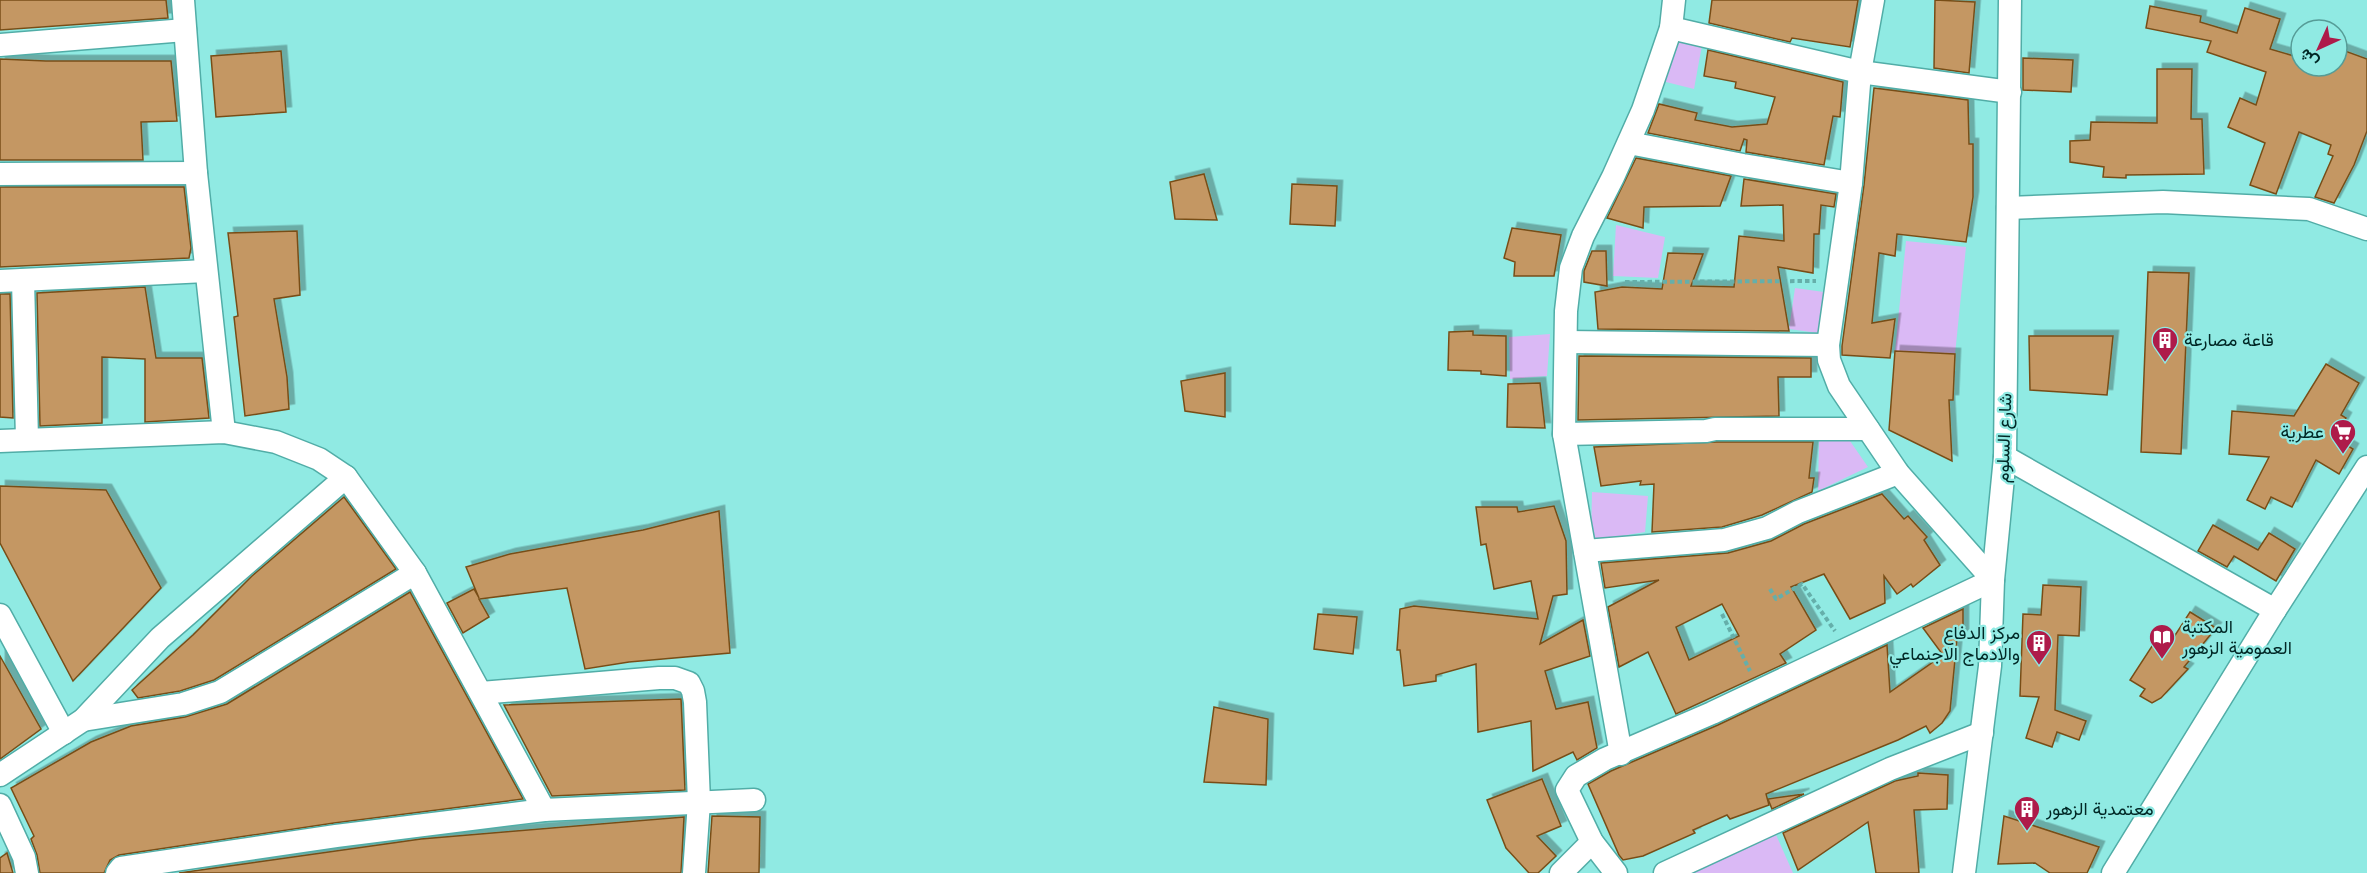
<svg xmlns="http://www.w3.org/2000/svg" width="2367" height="873" viewBox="0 0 2367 873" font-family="'PT Sans',Vazirmatn,sans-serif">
	<defs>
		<filter id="shadow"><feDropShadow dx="5.5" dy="-5.5" stdDeviation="0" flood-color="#0004"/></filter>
	</defs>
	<rect width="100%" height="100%" fill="#90eae3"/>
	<g fill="#dab9f5">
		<polygon points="1673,36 1702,45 1694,89 1662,81"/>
		<polygon points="1616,225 1665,237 1658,278 1613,276"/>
		<polygon points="1906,241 1966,247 1955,354 1895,351"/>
		<polygon points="1795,288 1824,292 1818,333 1789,329"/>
		<polygon points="1550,334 1547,376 1510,379 1509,337"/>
		<polygon points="1819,439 1850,441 1868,467 1818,491"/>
		<polygon points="1592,492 1648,496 1645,532 1591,541"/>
		<polygon points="1773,828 1793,873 1682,873"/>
	</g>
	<g fill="#c49763" stroke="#784e18" stroke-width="1.5" fill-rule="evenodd" filter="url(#shadow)">
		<polygon points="0,0 166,0 168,18 0,30"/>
		<polygon points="1712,0 1858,0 1850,47 1792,38 1790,42 1709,23"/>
		<polygon points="1935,0 1975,2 1969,73 1934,68"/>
		<polygon points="2150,6 2201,16 2200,22 2237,33 2245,8 2280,19 2270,49 2301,58 2301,66 2337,66 2337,48 2367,59 2367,131 2354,165 2334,203 2315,197 2333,156 2328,154 2331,145 2299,132 2276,194 2250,185 2265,143 2228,127 2240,98 2256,105 2266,72 2207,52 2211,41 2146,28"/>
		<polygon points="1708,50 1843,82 1840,117 1833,116 1824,165 1746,152 1747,140 1744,139 1740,151 1648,133 1659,104 1697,113 1695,120 1732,127 1767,124 1775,97 1735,88 1736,82 1704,76"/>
		<polygon points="281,51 286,112 216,117 211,56"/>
		<polygon points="2023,58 2073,60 2071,92 2023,90"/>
		<polygon points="0,59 46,61 171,61 177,121 141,122 143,160 0,160"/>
		<polygon points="2157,69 2192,69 2191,119 2202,119 2204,174 2126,175 2126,178 2103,177 2104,167 2070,162 2070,141 2090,140 2091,122 2157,123"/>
		<polygon points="1874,88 1968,100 1969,144 1973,144 1973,197 1966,242 1897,234 1895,256 1879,253 1872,323 1895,319 1890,358 1842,355 1842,346 1864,185"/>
		<polygon points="1636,158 1731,176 1720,206 1644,207 1643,228 1607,218"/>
		<polygon points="1204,174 1217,220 1175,219 1170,182"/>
		<polygon points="1744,179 1836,194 1834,207 1821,205 1819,234 1814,234 1813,273 1778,267 1789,331 1598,329 1595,292 1622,287 1662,289 1668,253 1703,254 1691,286 1734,287 1739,236 1784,241 1783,205 1741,206"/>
		<polygon points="1292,184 1337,186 1335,226 1290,224"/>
		<polygon points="0,187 184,187 191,248 189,258 0,267"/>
		<polygon points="1512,228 1561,235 1554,276 1514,276 1515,262 1504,258"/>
		<polygon points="297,231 300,295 274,299 287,377 289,409 245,416 234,317 238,316 228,233"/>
		<polygon points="1592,251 1606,251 1607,286 1584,282 1584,271"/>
		<polygon points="2148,272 2189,273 2181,454 2141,452"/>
		<polygon points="145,287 156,358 202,358 209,418 145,422 145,359 102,357 102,423 40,426 37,293"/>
		<polygon points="0,294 10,294 13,418 0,417"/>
		<polygon points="1473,331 1473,335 1506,336 1506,376 1481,374 1481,371 1448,370 1449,332"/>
		<polygon points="2029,336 2113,336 2107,395 2030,390"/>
		<polygon points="1895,351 1955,354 1953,400 1949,400 1952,461 1889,430"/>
		<polygon points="1579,356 1811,358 1811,377 1778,377 1779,416 1578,420"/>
		<polygon points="2326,364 2359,383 2341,415 2346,418 2335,438 2353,449 2339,474 2316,460 2292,507 2271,497 2265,509 2247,500 2269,457 2229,454 2232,411 2294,416"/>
		<polygon points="1225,373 1225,417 1185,411 1181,381"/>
		<polygon points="1540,383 1545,428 1507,427 1508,384"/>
		<polygon points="1716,442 1813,442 1809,478 1814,478 1812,492 1762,515 1722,527 1652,532 1654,484 1640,485 1641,481 1601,486 1594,447"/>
		<polygon points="0,486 106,490 161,588 73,681 0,543"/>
		<path d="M1882,494L1904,519L1908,516L1927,537L1924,540L1940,565L1913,587L1911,584L1897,594L1884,576L1885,603L1850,619L1824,574L1791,587L1816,630L1780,654L1786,663L1676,714L1648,652L1619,667L1608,607L1659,580L1605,588L1601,563L1728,553L1771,541L1804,524ZM1722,604L1739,636L1689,660L1676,627Z"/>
		<polygon points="344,497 396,569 214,680 180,691 138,698 132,690 193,635 252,576"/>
		<polygon points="1554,506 1566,541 1567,594 1553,596 1540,644 1583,620 1590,656 1545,671 1556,709 1588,702 1597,748 1577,760 1573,752 1533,771 1531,721 1478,732 1476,664 1436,675 1436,681 1404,686 1400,650 1397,650 1400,609 1414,606 1538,619 1531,581 1494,589 1486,544 1481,545 1476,507 1517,507 1518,512"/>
		<polygon points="719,511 730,653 629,662 585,669 567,588 479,599 489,617 463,633 447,603 474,589 479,598 466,567 510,554 643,530"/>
		<polygon points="2213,525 2258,550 2269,533 2295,549 2276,581 2234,556 2227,567 2198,551"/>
		<polygon points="2043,585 2081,587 2079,636 2058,635 2055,710 2086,721 2079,740 2057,732 2052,747 2026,738 2039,697 2020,696 2023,614 2041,615"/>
		<polygon points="410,592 523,799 334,823 119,855 110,860 104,873 40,873 37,855 31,839 34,836 11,788 91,742 131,726 185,717 227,704"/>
		<polygon points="1963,609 1963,635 1957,639 1950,711 1942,723 1930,733 1926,726 1898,740 1766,794 1769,805 1730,819 1727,815 1693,830 1695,833 1643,856 1623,860 1619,855 1588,784 1611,771 1718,725 1887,645 1890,692 1943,655 1923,628"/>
		<polygon points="2190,612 2216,628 2184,667 2188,669 2161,698 2152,703 2140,696 2145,689 2130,680 2154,643 2165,651"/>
		<polygon points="1318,614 1357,617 1353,654 1314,649"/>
		<polygon points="0,656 41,729 0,759"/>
		<polygon points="681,699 685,790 552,796 504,705"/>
		<polygon points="1214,707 1268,719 1266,785 1204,782"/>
		<polygon points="1918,773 1948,775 1947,809 1914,810 1919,873 1876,873 1868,822 1798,870 1783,833 1895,781 1918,776"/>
		<polygon points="1542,779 1561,826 1537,836 1556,856 1538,873 1529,873 1506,848 1487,800"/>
		<polygon points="1804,794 1772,809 1768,799"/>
		<polygon points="712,816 760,817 759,873 708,873"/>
		<polygon points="2004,816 2099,847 2087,873 2050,873 2035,863 1998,864"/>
		<polygon points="684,817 681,873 179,873 421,839"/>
		<polygon points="7,853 13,873 0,873 0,858"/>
	</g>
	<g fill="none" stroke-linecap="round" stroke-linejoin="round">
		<g stroke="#51ada7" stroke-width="25">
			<g id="minor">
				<polyline points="183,0 196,173 224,432"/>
				<polyline points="1671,28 1860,72 2010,92"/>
				<polyline points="0,45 185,30"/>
				<polyline points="1629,143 1743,165 1851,183"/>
				<polyline points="0,174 196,173"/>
				<polyline points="2008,208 2163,202 2309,209 2367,229"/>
				<polyline points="23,280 27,439"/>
				<polyline points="0,281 206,271"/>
				<polyline points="1566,342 1828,345"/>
				<polyline points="1564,434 1706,431 1715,429 1868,429"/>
				<polyline points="0,441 224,432 276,442 319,459 346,477 415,573 544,810"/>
				<polyline points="2005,457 2275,610"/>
				<polyline points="1585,551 1724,540 1767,528 1798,512 1898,473"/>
				<polyline points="0,615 64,733"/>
				<polyline points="481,693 659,678 675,678 689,683 693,691 695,702 699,802 694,873"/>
				<polyline points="83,720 183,704 220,692 415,573"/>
				<polyline points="1621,754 1564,434 1566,311 1571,268 1583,236 1613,177 1643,110 1671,28 1674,0"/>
				<polyline points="0,775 83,720 160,638 346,477"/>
				<polyline points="0,805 24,857 27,873"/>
				<polyline points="117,873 121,868 336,836 544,810 754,800"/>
				<polyline points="1561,873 1592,842"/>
				<polyline points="1616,873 1592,842 1567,790 1576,776 1605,759 1712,713 1993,580 1898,473 1839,386 1829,360 1828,345 1851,183 1860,72 1873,0"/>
				<polyline points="1665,873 1890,769 1982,733"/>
				<polyline points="1964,873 1990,666 1993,580 2005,457 2010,0"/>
				<polyline points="2113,873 2275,610 2367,467"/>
			</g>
		</g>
		<g stroke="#65afaa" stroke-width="4" stroke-dasharray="4.5 3" stroke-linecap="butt">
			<polyline points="1625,282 1816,281"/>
			<polyline points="1770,589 1776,599 1802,584 1835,631"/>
			<polyline points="1722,614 1750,671"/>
		</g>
		<use href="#minor" stroke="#fff" stroke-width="22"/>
	</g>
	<defs>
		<g id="building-pin" transform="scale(1.35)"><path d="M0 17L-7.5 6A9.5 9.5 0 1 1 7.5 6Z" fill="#ae1b4a" stroke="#90eae3"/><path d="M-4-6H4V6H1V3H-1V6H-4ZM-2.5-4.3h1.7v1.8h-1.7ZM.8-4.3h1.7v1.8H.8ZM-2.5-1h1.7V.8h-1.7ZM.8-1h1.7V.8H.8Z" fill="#fff"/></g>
		<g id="supermarket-pin" transform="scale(1.35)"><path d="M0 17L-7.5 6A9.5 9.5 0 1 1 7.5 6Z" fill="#ae1b4a" stroke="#90eae3"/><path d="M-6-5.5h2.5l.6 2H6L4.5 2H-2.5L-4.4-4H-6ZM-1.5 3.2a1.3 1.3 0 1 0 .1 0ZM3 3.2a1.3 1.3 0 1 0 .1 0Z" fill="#fff"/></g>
		<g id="library-pin" transform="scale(1.35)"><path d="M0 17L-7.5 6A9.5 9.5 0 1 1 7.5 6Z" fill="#ae1b4a" stroke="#90eae3"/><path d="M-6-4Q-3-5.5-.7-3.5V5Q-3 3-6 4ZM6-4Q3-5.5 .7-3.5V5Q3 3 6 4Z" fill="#fff"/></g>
	</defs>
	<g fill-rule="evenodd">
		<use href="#building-pin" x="2165" y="340"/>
		<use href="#supermarket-pin" x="2343" y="432"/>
		<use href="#library-pin" x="2162" y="637"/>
		<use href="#building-pin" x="2039" y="643"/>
		<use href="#building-pin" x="2027" y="809"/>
	</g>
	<g text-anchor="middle" stroke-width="4.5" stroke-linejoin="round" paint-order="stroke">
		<g font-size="18" fill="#002725" stroke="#90eae3" text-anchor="start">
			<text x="2184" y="346">قاعة مصارعة</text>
			<text x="2324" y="438" text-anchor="end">عطرية</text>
			<text x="2182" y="633">المكتبة<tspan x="2182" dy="21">العمومية الزهور</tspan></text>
			<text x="2020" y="639" text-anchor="end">مركز الدفاع<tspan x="2020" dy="21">والادماج الاجنماعي</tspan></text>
			<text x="2046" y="815">معتمدية الزهور</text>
		</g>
		<g font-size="18" fill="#002725" stroke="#90eae3">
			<text transform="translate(2004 438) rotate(-88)" y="6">شارع السلوم</text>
		</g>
	</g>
	<g transform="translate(2319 48) rotate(225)"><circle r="28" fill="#90eae3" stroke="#569c97" stroke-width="1.5"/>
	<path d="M0-4.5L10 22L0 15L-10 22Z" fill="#ae1b4a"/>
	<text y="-9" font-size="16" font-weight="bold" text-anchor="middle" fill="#002725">ش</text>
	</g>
</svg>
